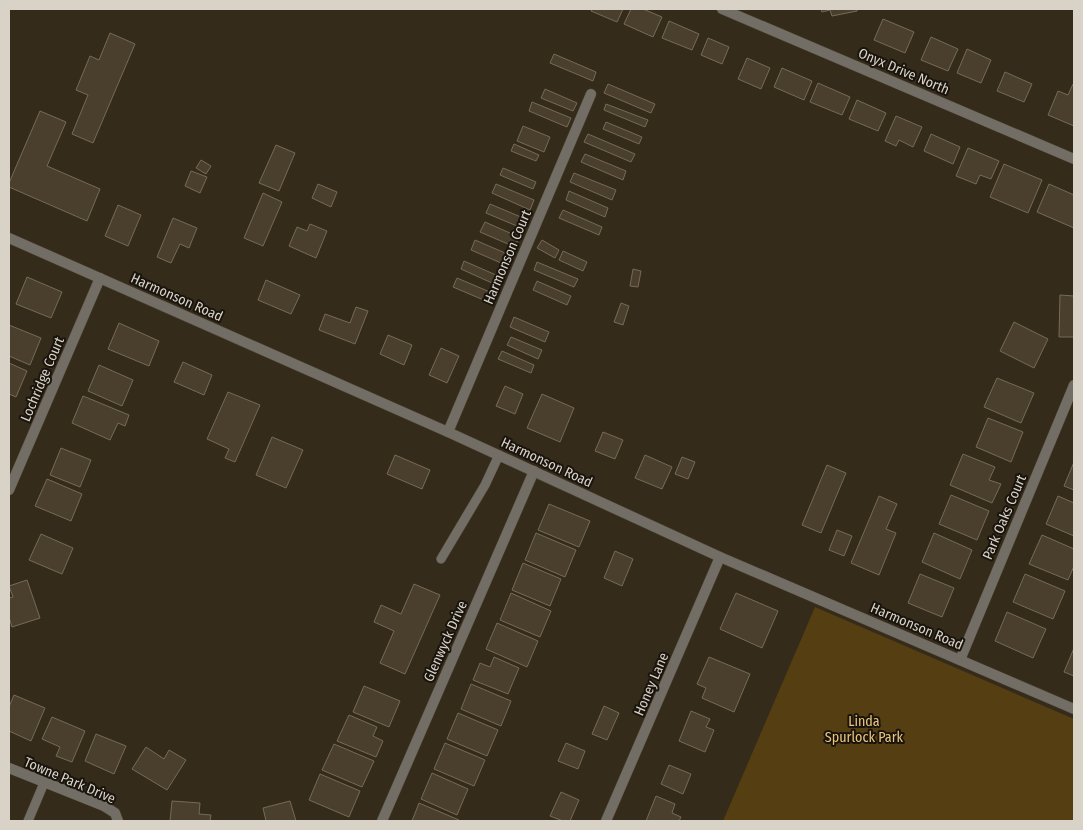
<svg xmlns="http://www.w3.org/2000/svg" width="1083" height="830" viewBox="0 0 1083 830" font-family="'Fira Sans Condensed',sans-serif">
	<rect width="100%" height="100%" fill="#352b1a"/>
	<polygon fill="#553e11" points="815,607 1074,719 1074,821 723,821"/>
	<g fill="#4a3f2d" stroke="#766b57">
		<polygon points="592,9 623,9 617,22 591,11"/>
		<polygon points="631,9 643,9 662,17 653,37 624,24"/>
		<polygon points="821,9 857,9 857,11 832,16 830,10 822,12"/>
		<polygon points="883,19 914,32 905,53 874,40"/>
		<polygon points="669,21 699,34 692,50 662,38"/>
		<polygon points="110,33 135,44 93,143 72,134 88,95 76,90 90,56 99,60"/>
		<polygon points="931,37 958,49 948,71 921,60"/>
		<polygon points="708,38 729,47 722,64 701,55"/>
		<polygon points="967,49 991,60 981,83 957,73"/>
		<polygon points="554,54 596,72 593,81 550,63"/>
		<polygon points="747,58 770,68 761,89 738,79"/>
		<polygon points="782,68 812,81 804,100 774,87"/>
		<polygon points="1005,72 1032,84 1024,102 997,91"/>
		<polygon points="818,83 850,97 842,115 810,102"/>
		<polygon points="608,84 655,104 651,113 604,93"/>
		<polygon points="1073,84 1074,84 1074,126 1048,115 1058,91 1068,95"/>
		<polygon points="545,89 577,103 573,111 541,98"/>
		<polygon points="857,100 886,113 878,131 849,119"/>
		<polygon points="532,102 571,118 567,127 529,111"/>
		<polygon points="606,104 648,120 645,127 604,110"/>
		<polygon points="40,111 66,122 47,166 100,189 87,221 9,187 9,183"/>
		<polygon points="896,116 922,127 913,147 899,140 896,146 885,141"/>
		<polygon points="606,122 642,137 639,144 603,129"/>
		<polygon points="523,126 550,137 544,152 517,141"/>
		<polygon points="588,134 635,154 631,162 584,142"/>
		<polygon points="931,134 960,147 953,164 924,151"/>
		<polygon points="514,144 539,155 536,161 511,151"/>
		<polygon points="276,145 295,153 279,191 259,183"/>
		<polygon points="968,148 999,161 991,179 980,175 976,184 956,176"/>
		<polygon points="585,154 626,171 623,180 581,162"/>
		<polygon points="201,160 211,166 206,174 196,168"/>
		<polygon points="1004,164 1042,180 1028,213 990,197"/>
		<polygon points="503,168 536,182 533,189 500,175"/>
		<polygon points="191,171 207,177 200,193 185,186"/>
		<polygon points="574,173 616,190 612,200 570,182"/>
		<polygon points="318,184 337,192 331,207 312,198"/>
		<polygon points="496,184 534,200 530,210 492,193"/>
		<polygon points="1049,184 1074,195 1074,228 1037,212"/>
		<polygon points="569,191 608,208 605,217 566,200"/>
		<polygon points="263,193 282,202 263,246 244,238"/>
		<polygon points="490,204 528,220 524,229 486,213"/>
		<polygon points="118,205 141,215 128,246 105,236"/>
		<polygon points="563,210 602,227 599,235 559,218"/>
		<polygon points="173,218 197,228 189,248 180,244 171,263 157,257"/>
		<polygon points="485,222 519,237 515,247 480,232"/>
		<polygon points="310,224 327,231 316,258 289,246 297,227 307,231"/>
		<polygon points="475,240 512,256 508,266 471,250"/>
		<polygon points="542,240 559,250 555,258 537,248"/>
		<polygon points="563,251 587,262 583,271 559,260"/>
		<polygon points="464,261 496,275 492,283 461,269"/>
		<polygon points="537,262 578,279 574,287 534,270"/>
		<polygon points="633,269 641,271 638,287 630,286"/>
		<polygon points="27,277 62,292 51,318 16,304"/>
		<polygon points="457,278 490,292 486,301 453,287"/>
		<polygon points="266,280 300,295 291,314 258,300"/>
		<polygon points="537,281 571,296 567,305 533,290"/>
		<polygon points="1060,295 1074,296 1074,337 1059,337"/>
		<polygon points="621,303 629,306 623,325 614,322"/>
		<polygon points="356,307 368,311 355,344 319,330 325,314 350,323"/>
		<polygon points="514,317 549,332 545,342 510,327"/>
		<polygon points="1014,322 1048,339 1034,368 1000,351"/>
		<polygon points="119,323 159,341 149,366 108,349"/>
		<polygon points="9,325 41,338 30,365 9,356"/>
		<polygon points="388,335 412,345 404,365 380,354"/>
		<polygon points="511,337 542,350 538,359 507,345"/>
		<polygon points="441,348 459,356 447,383 429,375"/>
		<polygon points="502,351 534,365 531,373 498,359"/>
		<polygon points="183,362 212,375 204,395 174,382"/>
		<polygon points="9,363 27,371 16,397 9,394"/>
		<polygon points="99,365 133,380 122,406 88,391"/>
		<polygon points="997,378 1034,393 1021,423 984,407"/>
		<polygon points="505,386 523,394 515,414 496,406"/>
		<polygon points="228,392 260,405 235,462 225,458 229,449 207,439"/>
		<polygon points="542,394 574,408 560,442 527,428"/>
		<polygon points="83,396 129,415 125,426 118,423 110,440 72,423"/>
		<polygon points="988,418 1023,432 1011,462 976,447"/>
		<polygon points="603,432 623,440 615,459 595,451"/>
		<polygon points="272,437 303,450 286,488 256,475"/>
		<polygon points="61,448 91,460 80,487 50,475"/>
		<polygon points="963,454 995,467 989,480 1001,484 992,503 950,485"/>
		<polygon points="395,455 430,470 422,489 387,474"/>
		<polygon points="645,455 672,467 662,489 635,478"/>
		<polygon points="682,457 695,462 688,479 675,474"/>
		<polygon points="1074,462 1074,490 1064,486"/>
		<polygon points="827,465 846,473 821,533 802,525"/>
		<polygon points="47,479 82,494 71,521 35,506"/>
		<polygon points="951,495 989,511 977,540 939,524"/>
		<polygon points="879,496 897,504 886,529 896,533 879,575 851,563"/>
		<polygon points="1058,496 1074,503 1074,536 1046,524"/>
		<polygon points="549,504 590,521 579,547 538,530"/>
		<polygon points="837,530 852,536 844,556 829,550"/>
		<polygon points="536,533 576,550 565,577 525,560"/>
		<polygon points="934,533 972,550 960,579 922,562"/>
		<polygon points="41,534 73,548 62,574 29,560"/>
		<polygon points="1042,535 1074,549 1074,566 1068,580 1029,564"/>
		<polygon points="615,551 633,559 622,586 604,578"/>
		<polygon points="523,563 561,579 550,606 512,590"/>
		<polygon points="920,574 954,588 942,617 908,603"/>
		<polygon points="1025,574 1065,591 1053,619 1013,602"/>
		<polygon points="27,580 40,618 12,627 9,617 9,598 13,597 9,586"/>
		<polygon points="414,584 440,595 405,674 380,663 394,631 374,622 381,605 401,614"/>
		<polygon points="511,593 551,611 540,637 500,620"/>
		<polygon points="736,593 778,611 762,648 720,629"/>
		<polygon points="1007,612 1046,629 1033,658 995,641"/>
		<polygon points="497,623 538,641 527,667 486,649"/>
		<polygon points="1074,648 1074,676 1064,672"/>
		<polygon points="494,657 519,668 508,694 473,680 480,663 490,667"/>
		<polygon points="709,657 750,674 734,712 702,698 706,688 697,684"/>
		<polygon points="471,684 511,701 501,726 461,709"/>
		<polygon points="364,686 400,701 389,727 353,712"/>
		<polygon points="14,695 45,708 31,741 9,731 9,707"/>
		<polygon points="604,706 619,713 607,740 592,734"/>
		<polygon points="691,711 710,719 706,727 714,730 705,752 679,741"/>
		<polygon points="458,713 498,730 487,756 447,739"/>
		<polygon points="349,715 377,727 373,736 383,741 376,757 337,741"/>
		<polygon points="52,717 85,731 72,762 56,756 60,747 42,739"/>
		<polygon points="96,734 126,746 114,774 85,761"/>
		<polygon points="445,743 485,760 474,786 434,769"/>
		<polygon points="566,743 585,751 578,769 558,761"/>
		<polygon points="334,744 374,761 362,787 322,770"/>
		<polygon points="146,747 164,759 169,750 186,760 167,790 132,769"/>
		<polygon points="669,765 691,774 683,794 661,784"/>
		<polygon points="432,773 468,789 457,815 421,799"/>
		<polygon points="320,774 360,791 349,817 309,800"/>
		<polygon points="561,792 579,800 570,821 563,821 550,816"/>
		<polygon points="656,796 675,804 672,813 681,817 679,821 646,821"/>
		<polygon points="172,801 200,803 199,814 211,815 210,821 170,821"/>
		<polygon points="290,801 296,821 266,821 263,808"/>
		<polygon points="419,803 459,820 459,821 412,821"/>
	</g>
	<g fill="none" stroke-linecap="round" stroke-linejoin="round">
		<g stroke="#4f4636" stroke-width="10">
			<g id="lane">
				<polyline points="441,559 485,485 499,455"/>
				<polyline points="28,821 44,783"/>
			</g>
		</g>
		<g stroke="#4f4636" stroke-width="11">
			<g id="street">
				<polyline points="722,9 1074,159"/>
				<polyline points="9,238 448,432 720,557 1074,709"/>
				<polyline points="448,432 591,94"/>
				<polyline points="9,490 100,278"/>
				<polyline points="960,660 1074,385"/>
				<polyline points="9,768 104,806 115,813 118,821"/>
				<polyline points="382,821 534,471"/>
				<polyline points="606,821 720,557"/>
			</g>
		</g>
		<use href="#lane" stroke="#736e65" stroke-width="9"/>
		<use href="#street" stroke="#736e65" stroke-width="10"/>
	</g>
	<g text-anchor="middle" stroke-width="4" stroke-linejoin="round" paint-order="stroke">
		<g font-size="14" fill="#d8d2c7" stroke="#19140d">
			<text transform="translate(904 71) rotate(23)" y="5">Onyx Drive North</text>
			<text transform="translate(507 257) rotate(-67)" y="5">Harmonson Court</text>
			<text transform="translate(177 297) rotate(24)" y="5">Harmonson Road</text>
			<text transform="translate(42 379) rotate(-67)" y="5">Lochridge Court</text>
			<text transform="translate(547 462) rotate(25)" y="5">Harmonson Road</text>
			<text transform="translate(1004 517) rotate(-67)" y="5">Park Oaks Court</text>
			<text transform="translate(917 626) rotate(23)" y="5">Harmonson Road</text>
			<text transform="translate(445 641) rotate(-66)" y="5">Glenwyck Drive</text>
			<text transform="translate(651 684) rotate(-67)" y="5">Honey Lane</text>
			<text transform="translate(70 780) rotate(23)" y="5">Towne Park Drive</text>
		</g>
		<g font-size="14" fill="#ecc47b" stroke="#19140d">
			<text x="864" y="726">Linda<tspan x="864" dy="16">Spurlock Park</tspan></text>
		</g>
	</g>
	<rect width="1083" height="830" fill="none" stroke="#d8d2c7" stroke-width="20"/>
</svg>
